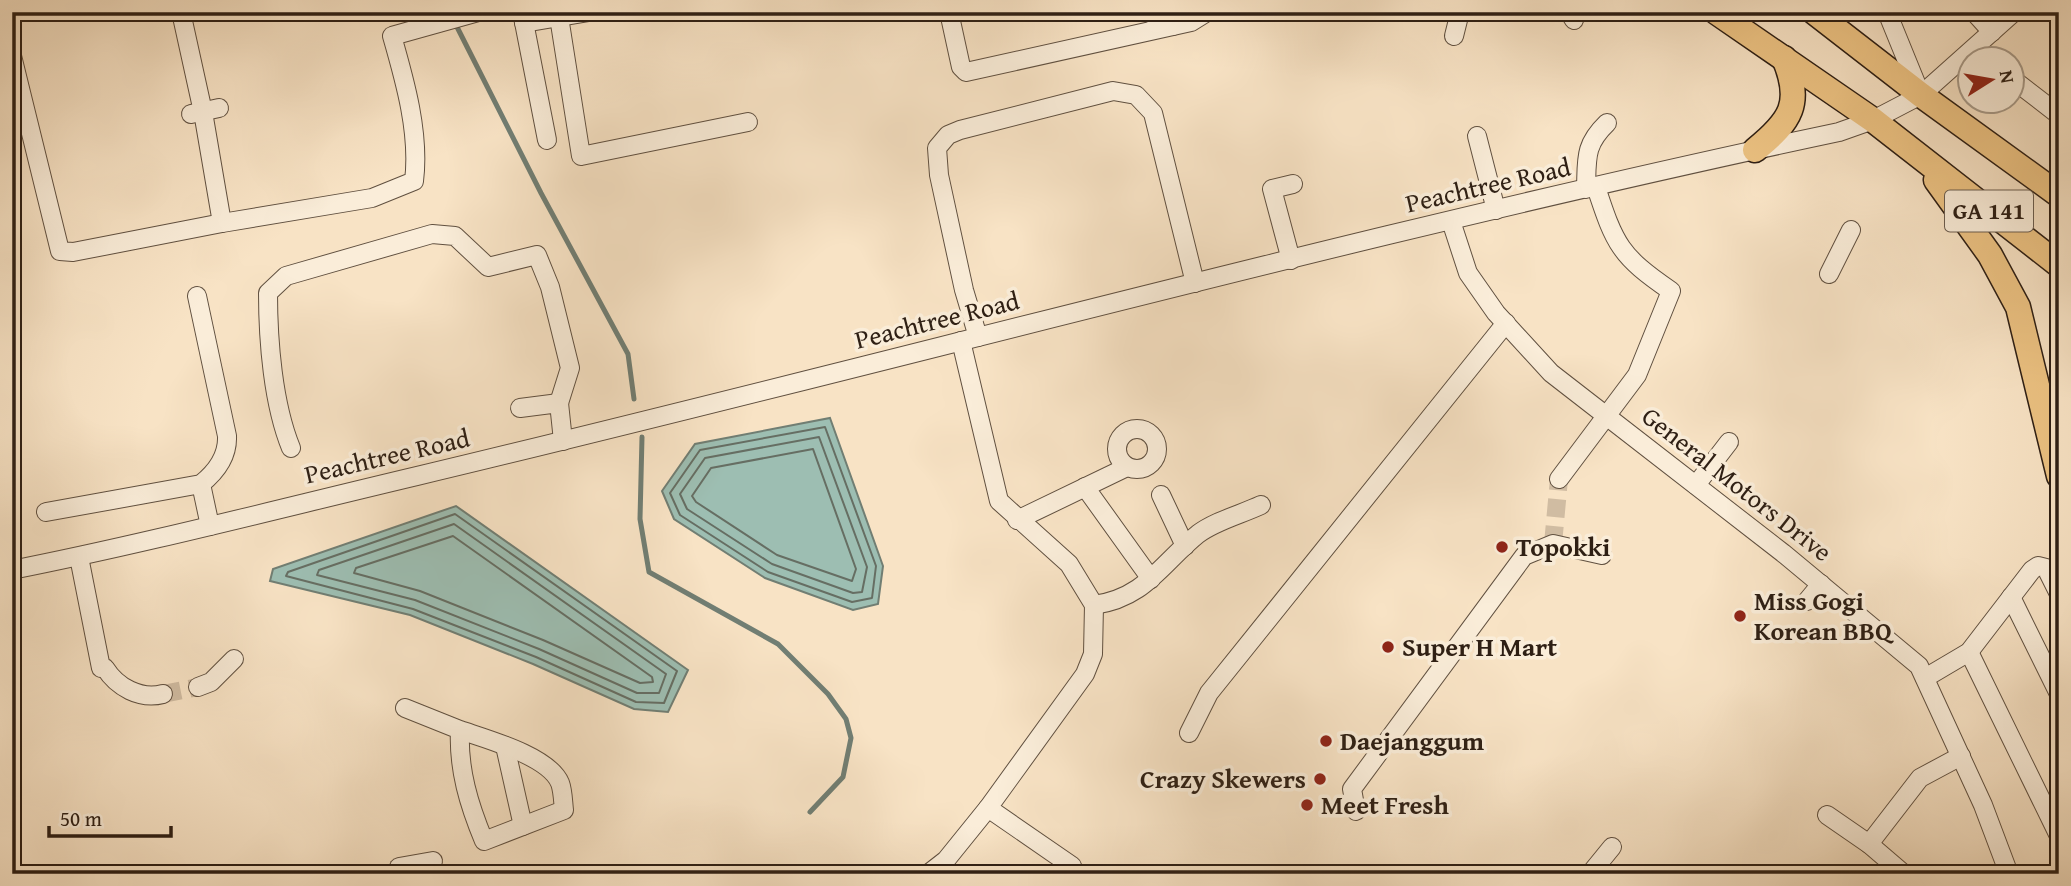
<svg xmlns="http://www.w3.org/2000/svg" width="2071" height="886" viewBox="0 0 2071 886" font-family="'Gentium Book Plus',serif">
	<rect width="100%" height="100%" fill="#f8e3c5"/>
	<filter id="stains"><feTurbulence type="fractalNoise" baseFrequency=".00286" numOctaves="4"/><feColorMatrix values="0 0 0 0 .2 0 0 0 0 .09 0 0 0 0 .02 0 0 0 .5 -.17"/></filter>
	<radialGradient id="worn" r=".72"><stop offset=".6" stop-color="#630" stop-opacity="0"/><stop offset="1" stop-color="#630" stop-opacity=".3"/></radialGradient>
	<g fill="#9dbeb2" stroke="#717e73" stroke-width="2">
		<polygon points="830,418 883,566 878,604 853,610 765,578 674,519 662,491 695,444"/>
		<polygon points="456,506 688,670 668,712 634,709 533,664 410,615 270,581 273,569"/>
	</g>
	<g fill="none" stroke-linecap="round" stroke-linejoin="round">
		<g stroke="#666e63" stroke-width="2">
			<polygon points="825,427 876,566 872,598 852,602 768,572 680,515 670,493 700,450"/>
			<polygon points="819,437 867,567 862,592 853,593 772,564 687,509 680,494 705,458"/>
			<polygon points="813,449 856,569 852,581 777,555 696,502 692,496 711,468"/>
			<polygon points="455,514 677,671 664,703 636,702 536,657 413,609 286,576 288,572"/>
			<polygon points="454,524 666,674 659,693 637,693 539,649 415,600 317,575 319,570"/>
			<polygon points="453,536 652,677 653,682 640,683 543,640 420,591 354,573 356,568"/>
		</g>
		<g stroke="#717e73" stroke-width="5">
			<polyline points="454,21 541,193 628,354 634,399"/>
			<polyline points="642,437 640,519 649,572 778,644 828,694 846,719 851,738 843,777 810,812"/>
		</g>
		<g stroke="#d0bca2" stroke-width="18" stroke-dasharray="18 9" stroke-linecap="butt">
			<polyline points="1553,544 1559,479"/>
			<polyline points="163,694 198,687"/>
		</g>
		<g stroke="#605040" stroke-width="20">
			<g id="minor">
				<polyline points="522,12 547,140"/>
				<polyline points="949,12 961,67 966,72 1191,22 1207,12"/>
				<polyline points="1147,12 1173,26"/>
				<polyline points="1569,12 1574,20"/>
				<polyline points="1887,12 1920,93"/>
				<polyline points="1974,12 1992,32"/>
				<polyline points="12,15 13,12"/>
				<polyline points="559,17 581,156 748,122"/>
				<polyline points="524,23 589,12"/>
				<polyline points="1454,36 1460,12"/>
				<polyline points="12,56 60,251 73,252 222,223 203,112 181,12"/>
				<polyline points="2011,78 2059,115"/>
				<polyline points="191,114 219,108"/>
				<polyline points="1477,136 1496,210"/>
				<path d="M1586,189C1587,159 1584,145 1607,123"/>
				<polyline points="1451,221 1468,273 1496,313 1551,373 1783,553 1919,666 1983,805 2009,874"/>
				<path d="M222,223L372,198L414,181C420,134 405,81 392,36L478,12"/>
				<polyline points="1291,260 1272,189 1293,184"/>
				<polyline points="1829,274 1851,230"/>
				<polyline points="978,337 964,290 939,175 937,148 948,135 960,130 1113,91 1136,95 1153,113 1195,283"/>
				<polyline points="961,341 999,501 1069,564 1094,605 1093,654 1085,674 988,808 1072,866 1074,874"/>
				<polyline points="520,408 559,403 563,441"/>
				<circle cx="1137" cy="449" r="20"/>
				<path d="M291,448C273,404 268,341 268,293L286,276L432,234L455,236L488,267L537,255L550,287L570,368L559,403"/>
				<path d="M1559,479L1637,375L1671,291C1620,256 1615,245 1596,187"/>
				<polyline points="201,484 210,526"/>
				<polyline points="1696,485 1729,442"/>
				<polyline points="1085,487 1151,579"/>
				<polyline points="1161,495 1185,546"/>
				<path d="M46,512L201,484C216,472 228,457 227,436L197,296"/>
				<polyline points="1017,520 1127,467"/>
				<polyline points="79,557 101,668"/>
				<path d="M12,570C148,543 282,508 417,476C891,363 1362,233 1839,132L1873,120L1921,95L2014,12"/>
				<polyline points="2011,597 2059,694"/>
				<polyline points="1807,601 1821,584"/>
				<path d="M1094,605C1145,598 1161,564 1198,534C1215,521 1242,514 1261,505"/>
				<polyline points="1969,652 2059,836"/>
				<path d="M105,668C117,687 140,700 163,694"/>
				<polyline points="1925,678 1969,652 2032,570 2038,566 2046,568 2059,594"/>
				<polyline points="198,687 211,682 234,659"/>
				<path d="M405,708L460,730C458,769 469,805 484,841L564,810C563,802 563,791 560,783C549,756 486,739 460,730"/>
				<polyline points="1189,733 1209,693 1506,323"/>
				<polyline points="505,746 523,826"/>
				<polyline points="1356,811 1352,789 1524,556 1553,544 1602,555"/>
				<polyline points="1827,815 1869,844 1904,874"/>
				<polyline points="1869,844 1920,778 1961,756"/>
				<polyline points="399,867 433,861"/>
				<polyline points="928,874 946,860 988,808"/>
				<polyline points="1590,874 1612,847"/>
			</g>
		</g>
		<g stroke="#2e1f14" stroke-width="27">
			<g id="highway">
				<polyline points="1716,12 1873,120 2059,265"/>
				<polyline points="1814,12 1921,95 2059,195"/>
				<path d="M1755,150C1791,121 1803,103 1784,58"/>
				<polyline points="1936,180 1990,255 2018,307 2059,476"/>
			</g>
		</g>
		<use href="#minor" stroke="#faedd9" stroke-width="18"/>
		<use href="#highway" stroke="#ecc282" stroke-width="24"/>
	</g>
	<g fill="#8f2418" stroke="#faedd9" stroke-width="2.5">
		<circle cx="1502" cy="547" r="7"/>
		<circle cx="1740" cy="616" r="7"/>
		<circle cx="1388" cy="647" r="7"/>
		<circle cx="1326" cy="741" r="7"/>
		<circle cx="1320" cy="779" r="7"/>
		<circle cx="1307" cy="805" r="7"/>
	</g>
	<g text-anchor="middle" stroke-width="7" stroke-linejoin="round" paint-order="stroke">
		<rect fill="#faedd9" stroke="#6b5d4f" stroke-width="2" x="1945" y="190.5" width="88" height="41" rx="5"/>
		<g font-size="24" font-weight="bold" fill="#2e1f14">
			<text x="1989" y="219">GA 141</text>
		</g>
		<g font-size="26" fill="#2e1f14" stroke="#faedd9">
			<text transform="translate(1488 185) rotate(-13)" y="9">Peachtree Road</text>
			<text transform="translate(937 320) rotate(-14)" y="9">Peachtree Road</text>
			<text transform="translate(387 456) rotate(-13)" y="9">Peachtree Road</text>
			<text transform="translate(1737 484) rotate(38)" y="9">General Motors Drive</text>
		</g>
		<g font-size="26" font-weight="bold" fill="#2e1f14" stroke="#faedd9" text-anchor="start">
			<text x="1516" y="556">Topokki</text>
			<text x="1754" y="610">Miss Gogi<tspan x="1754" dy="30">Korean BBQ</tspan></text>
			<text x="1402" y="656">Super H Mart</text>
			<text x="1340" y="750">Daejanggum</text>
			<text x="1306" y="788" text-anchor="end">Crazy Skewers</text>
			<text x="1321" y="814">Meet Fresh</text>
		</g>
	</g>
	<rect width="2071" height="886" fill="none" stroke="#f8e3c5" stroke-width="42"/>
	<rect x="14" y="14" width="2043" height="858" fill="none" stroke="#2e1f14" stroke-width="3.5"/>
	<rect x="21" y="21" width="2029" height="844" fill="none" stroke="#2e1f14" stroke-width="2"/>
	<g transform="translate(1991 80) rotate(79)"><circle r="33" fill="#faedd9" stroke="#a89b8a" stroke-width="2"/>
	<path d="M0-5L12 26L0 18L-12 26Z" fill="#8f2418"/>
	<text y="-10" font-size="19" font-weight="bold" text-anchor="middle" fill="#2e1f14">N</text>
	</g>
	<path d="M49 826v10h122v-10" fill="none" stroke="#2e1f14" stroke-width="3.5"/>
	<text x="60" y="826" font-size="21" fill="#2e1f14" stroke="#faedd9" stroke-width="5" paint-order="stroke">50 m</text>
	<rect width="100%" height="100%" filter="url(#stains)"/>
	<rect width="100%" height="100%" fill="url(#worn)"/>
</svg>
